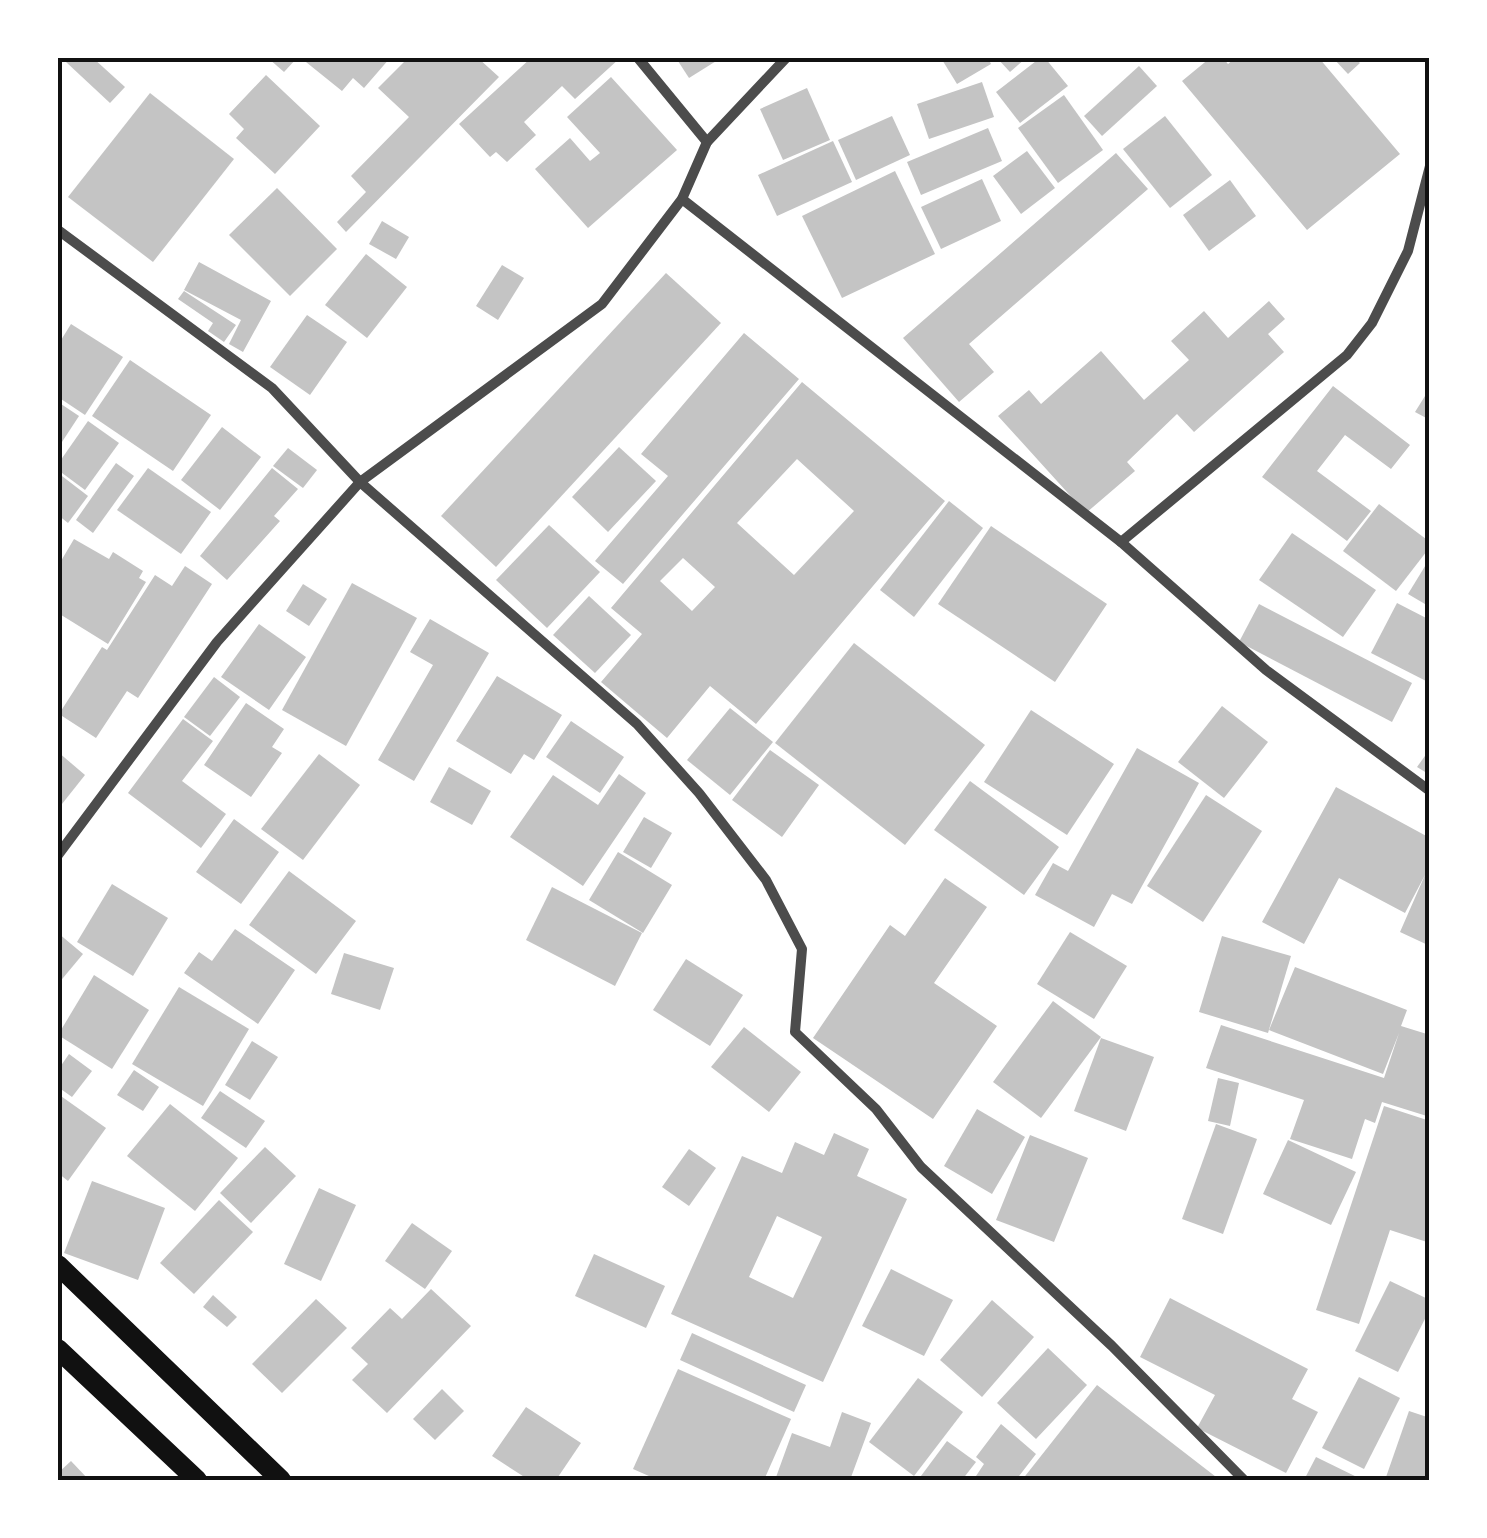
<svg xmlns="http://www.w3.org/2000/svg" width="1487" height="1538" viewBox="0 0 1487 1538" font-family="'Times New Roman',serif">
	<rect width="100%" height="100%" fill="#fff"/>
	<g fill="#c4c4c4" fill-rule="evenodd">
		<polygon points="70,58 93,58 125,87 110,103 66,62"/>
		<polygon points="268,58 297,58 284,72"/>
		<polygon points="301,58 390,58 364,88 353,78 342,91"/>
		<polygon points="408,58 478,58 499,77 346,232 337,222 366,192 351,176 409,117 378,88"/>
		<polygon points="531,58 620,58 575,99 562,86 524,122 536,135 507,162 496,152 490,157 459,124"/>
		<polygon points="676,58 721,58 689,78"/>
		<polygon points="941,58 988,58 991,64 957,84"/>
		<polygon points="997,58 1026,58 1010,72"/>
		<polygon points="1040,58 1045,58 1068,86 1020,123 996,92"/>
		<polygon points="1210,58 1223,58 1228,64 1235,58 1319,58 1400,154 1307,230 1182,81"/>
		<polygon points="1333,58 1355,58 1360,63 1348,74"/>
		<polygon points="1139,66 1157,86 1102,136 1084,116"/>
		<polygon points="266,75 320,126 275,174 236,138 244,129 229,114"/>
		<polygon points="611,77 677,150 588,228 535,169 570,138 590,161 600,153 567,117"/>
		<polygon points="982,82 994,117 929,139 917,104"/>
		<polygon points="807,88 830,140 783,160 760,109"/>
		<polygon points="150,93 234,159 153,262 68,197"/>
		<polygon points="1064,95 1103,150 1058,183 1018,128"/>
		<polygon points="892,116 910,155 856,180 838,140"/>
		<polygon points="1165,116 1212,175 1170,208 1123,149"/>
		<polygon points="988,128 1002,161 921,195 907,162"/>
		<polygon points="833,141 852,182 777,216 758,175"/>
		<polygon points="1027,151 1055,188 1021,214 993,176"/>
		<polygon points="1116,153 1148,189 969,344 994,372 959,402 903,338"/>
		<polygon points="895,171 935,254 842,298 802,216"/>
		<polygon points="982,179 1001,221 941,249 921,207"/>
		<polygon points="1230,180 1256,216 1209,251 1183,215"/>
		<polygon points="277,188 337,249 290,296 229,235"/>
		<polygon points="382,221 409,237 396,259 369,244"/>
		<polygon points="366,254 407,287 367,338 325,305"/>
		<polygon points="199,262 271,301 243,352 229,344 241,320 184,290"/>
		<polygon points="502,265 524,278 498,320 476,306"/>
		<polygon points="666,273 721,323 496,567 441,516"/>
		<polygon points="184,291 236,325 224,342 208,331 213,323 178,299"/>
		<polygon points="1269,301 1285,319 1268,334 1284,352 1194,432 1177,414 1127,462 1135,471 1086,513 998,416 1029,390 1041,404 1101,351 1144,400 1189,360 1171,341 1204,311 1228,338"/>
		<polygon points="307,315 347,342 310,395 270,367"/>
		<polygon points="71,324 123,357 85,415 58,397 58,345"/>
		<polygon points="744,333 799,379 623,584 595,561 668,476 641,454"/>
		<polygon points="130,360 211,415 173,471 92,416"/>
		<path d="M802,382L945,501L756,724L710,686L667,738L601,682L642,634L611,608ZM797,459L854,511L794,575L737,523ZM683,558L715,587L692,611L660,581Z"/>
		<polygon points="1333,386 1410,445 1391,469 1345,435 1317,471 1371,511 1347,541 1262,477"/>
		<polygon points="1430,388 1430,420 1415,412"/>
		<polygon points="58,402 79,416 58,448"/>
		<polygon points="88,421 119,443 85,490 58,470 58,464"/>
		<polygon points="222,427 261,457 220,510 181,480"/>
		<polygon points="619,447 656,481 608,532 572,497"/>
		<polygon points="288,448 317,470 303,488 273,466"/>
		<polygon points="116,463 134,476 93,533 76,520"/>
		<polygon points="148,468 211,512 181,554 117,510"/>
		<polygon points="272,468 298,489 274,516 280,521 227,580 200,556"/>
		<polygon points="58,473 88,496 68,523 58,515"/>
		<polygon points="949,501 983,528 914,617 880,590"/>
		<polygon points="1379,504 1430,542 1430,547 1396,591 1343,551"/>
		<polygon points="549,525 600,572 547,628 496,580"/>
		<polygon points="991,526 1107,604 1055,682 938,604"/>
		<polygon points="1292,533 1376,590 1343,637 1259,580"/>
		<polygon points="74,539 109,559 113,552 143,571 139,578 146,582 108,644 58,613 58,566"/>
		<polygon points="1430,558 1430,607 1408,594"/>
		<polygon points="185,566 212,584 138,698 127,691 96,738 59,714 102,647 107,650 155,575 172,586"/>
		<polygon points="352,583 417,618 346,746 282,710"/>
		<polygon points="303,584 327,599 309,626 286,611"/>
		<polygon points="589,596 631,635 595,673 553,635"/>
		<polygon points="1397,603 1430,620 1430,683 1371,653"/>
		<polygon points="1259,604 1412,683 1392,722 1239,642"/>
		<polygon points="430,619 489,653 414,781 378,760 433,665 410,652"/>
		<polygon points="259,624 306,657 269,710 221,677"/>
		<polygon points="854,643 985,745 905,845 775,743"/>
		<polygon points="497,676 562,715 534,760 524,754 511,774 456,741"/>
		<polygon points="214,677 240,697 210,736 184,717"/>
		<polygon points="246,703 284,729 272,747 282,753 251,797 204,765"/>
		<polygon points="1222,706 1268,742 1224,798 1178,762"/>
		<polygon points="730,708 773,742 730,795 687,760"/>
		<polygon points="1031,710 1114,764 1067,835 984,782"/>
		<polygon points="183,719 213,741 182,781 226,814 201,848 128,793"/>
		<polygon points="571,721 624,757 600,793 546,757"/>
		<polygon points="1137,748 1199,783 1132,904 1112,894 1094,927 1035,895 1053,863 1068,871"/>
		<polygon points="1430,749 1430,775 1417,767"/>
		<polygon points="770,750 819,785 782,837 732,800"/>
		<polygon points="58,752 85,775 58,809"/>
		<polygon points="319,754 360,785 303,860 261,829"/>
		<polygon points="449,767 491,791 472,825 430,802"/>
		<polygon points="619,774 646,793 583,886 510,837 553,775 598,805"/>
		<polygon points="970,781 1059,847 1024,895 934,830"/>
		<polygon points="1336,787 1430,838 1430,946 1400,932 1425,875 1405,913 1339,878 1304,944 1262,922"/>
		<polygon points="1206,795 1262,831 1203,922 1147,886"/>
		<polygon points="644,817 672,833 651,868 623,852"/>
		<polygon points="234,819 279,852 241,904 196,872"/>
		<polygon points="618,852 672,885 643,933 589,900"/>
		<polygon points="289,871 356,921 316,974 249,925"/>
		<polygon points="945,878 987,907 934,983 997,1026 933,1119 813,1038 890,925 905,936"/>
		<polygon points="112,884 168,918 133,976 77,942"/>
		<polygon points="552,887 642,933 615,986 526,940"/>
		<polygon points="235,929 295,970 258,1024 184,973 199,952 212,961"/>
		<polygon points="1070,932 1127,966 1094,1019 1037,984"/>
		<polygon points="58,933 83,954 58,984"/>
		<polygon points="1222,936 1291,956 1268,1033 1199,1012"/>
		<polygon points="344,953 394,968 380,1010 331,994"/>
		<polygon points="686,959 743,995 710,1046 653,1010"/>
		<polygon points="1295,967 1407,1010 1401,1026 1430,1035 1430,1117 1382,1102 1375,1123 1365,1119 1352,1159 1290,1139 1304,1100 1206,1068 1221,1025 1384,1078 1399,1033 1383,1074 1269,1030"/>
		<polygon points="94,975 149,1010 112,1069 58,1035"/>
		<polygon points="179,987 249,1029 203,1106 132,1064"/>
		<polygon points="1053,1001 1101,1037 1041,1118 993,1082"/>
		<polygon points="744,1027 801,1072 769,1112 711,1067"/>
		<polygon points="1101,1038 1154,1057 1126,1131 1074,1111"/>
		<polygon points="252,1041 278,1057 250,1100 225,1085"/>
		<polygon points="69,1054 92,1071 72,1097 58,1087 58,1070"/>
		<polygon points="134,1070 159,1087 143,1111 117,1095"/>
		<polygon points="1218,1078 1239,1083 1230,1126 1208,1121"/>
		<polygon points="220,1091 265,1121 246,1148 201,1118"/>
		<polygon points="58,1094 106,1128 68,1181 58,1173"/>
		<polygon points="170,1104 238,1158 195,1211 127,1156"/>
		<polygon points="1384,1106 1430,1121 1430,1243 1390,1230 1359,1324 1316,1310"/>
		<polygon points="977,1109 1025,1137 992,1194 944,1166"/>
		<polygon points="1216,1124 1257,1139 1223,1234 1182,1219"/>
		<path d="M834,1133L869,1149L857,1176L907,1199L823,1382L671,1314L742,1156L782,1173L795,1142L824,1155ZM777,1216L822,1237L793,1298L749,1277Z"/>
		<polygon points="1030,1135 1088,1158 1054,1242 996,1220"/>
		<polygon points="1288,1140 1356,1172 1331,1225 1263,1194"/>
		<polygon points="265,1147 296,1176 251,1223 220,1193"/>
		<polygon points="689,1149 716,1168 689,1206 662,1187"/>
		<polygon points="92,1181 165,1208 138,1280 64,1253"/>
		<polygon points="319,1188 356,1205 321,1281 284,1264"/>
		<polygon points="219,1200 253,1232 194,1294 160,1263"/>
		<polygon points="412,1223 452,1251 425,1289 385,1261"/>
		<polygon points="594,1254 665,1286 646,1328 575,1296"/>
		<polygon points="891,1269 953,1300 924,1356 862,1326"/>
		<polygon points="1390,1281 1430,1300 1430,1309 1398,1372 1355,1351"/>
		<polygon points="431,1289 471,1326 387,1413 352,1380 368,1364 351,1348 390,1308 402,1319"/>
		<polygon points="213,1295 237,1317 227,1327 203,1307"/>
		<polygon points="1170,1298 1308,1369 1292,1399 1318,1412 1286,1473 1197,1428 1215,1395 1140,1357"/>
		<polygon points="316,1299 347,1328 282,1393 252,1364"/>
		<polygon points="992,1300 1034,1337 982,1397 940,1360"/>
		<polygon points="692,1333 806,1385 794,1412 680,1360"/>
		<polygon points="1048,1348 1087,1385 1036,1439 997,1403"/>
		<polygon points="678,1369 791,1419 764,1480 658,1480 633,1469"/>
		<polygon points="1359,1377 1400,1398 1364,1469 1322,1448"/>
		<polygon points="918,1378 963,1412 914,1476 869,1442"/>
		<polygon points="1097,1385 1220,1480 1051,1480 1047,1477 1044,1480 1022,1480"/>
		<polygon points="442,1389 464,1411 435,1440 413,1419"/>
		<polygon points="526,1407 581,1443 556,1480 529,1480 492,1456"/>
		<polygon points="1409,1411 1430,1418 1428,1480 1385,1480"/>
		<polygon points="842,1412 871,1423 850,1480 775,1480 792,1433 830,1447"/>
		<polygon points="1001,1424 1036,1454 1016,1480 981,1480 976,1476 984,1464 976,1457"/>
		<polygon points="947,1441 976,1462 962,1480 918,1480"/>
		<polygon points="1316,1457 1363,1480 1304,1480"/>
		<polygon points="71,1461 89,1480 58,1480 58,1473"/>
	</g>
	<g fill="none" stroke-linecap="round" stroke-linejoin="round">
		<g stroke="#4c4c4c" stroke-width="10">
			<polyline points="638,58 707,142"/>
			<polyline points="682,199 1121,542 1266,670 1430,791"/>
			<polyline points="58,230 272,388 360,482 637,724 699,793 766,880 802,949 795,1032 876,1109 921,1167 1112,1346 1244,1480"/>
			<polyline points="1121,542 1347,355 1372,323 1408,251 1430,166"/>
			<polyline points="58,855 217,642 360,482 602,304 682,199 707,142 786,58"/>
		</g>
		<g stroke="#111" stroke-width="20">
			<polyline points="58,1265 281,1480"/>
			<polyline points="58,1349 197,1480"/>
		</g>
	</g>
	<rect width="1487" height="1538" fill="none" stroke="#ffffff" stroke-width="120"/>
	<rect x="60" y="60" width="1367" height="1418" fill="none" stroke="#111" stroke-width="4"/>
</svg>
